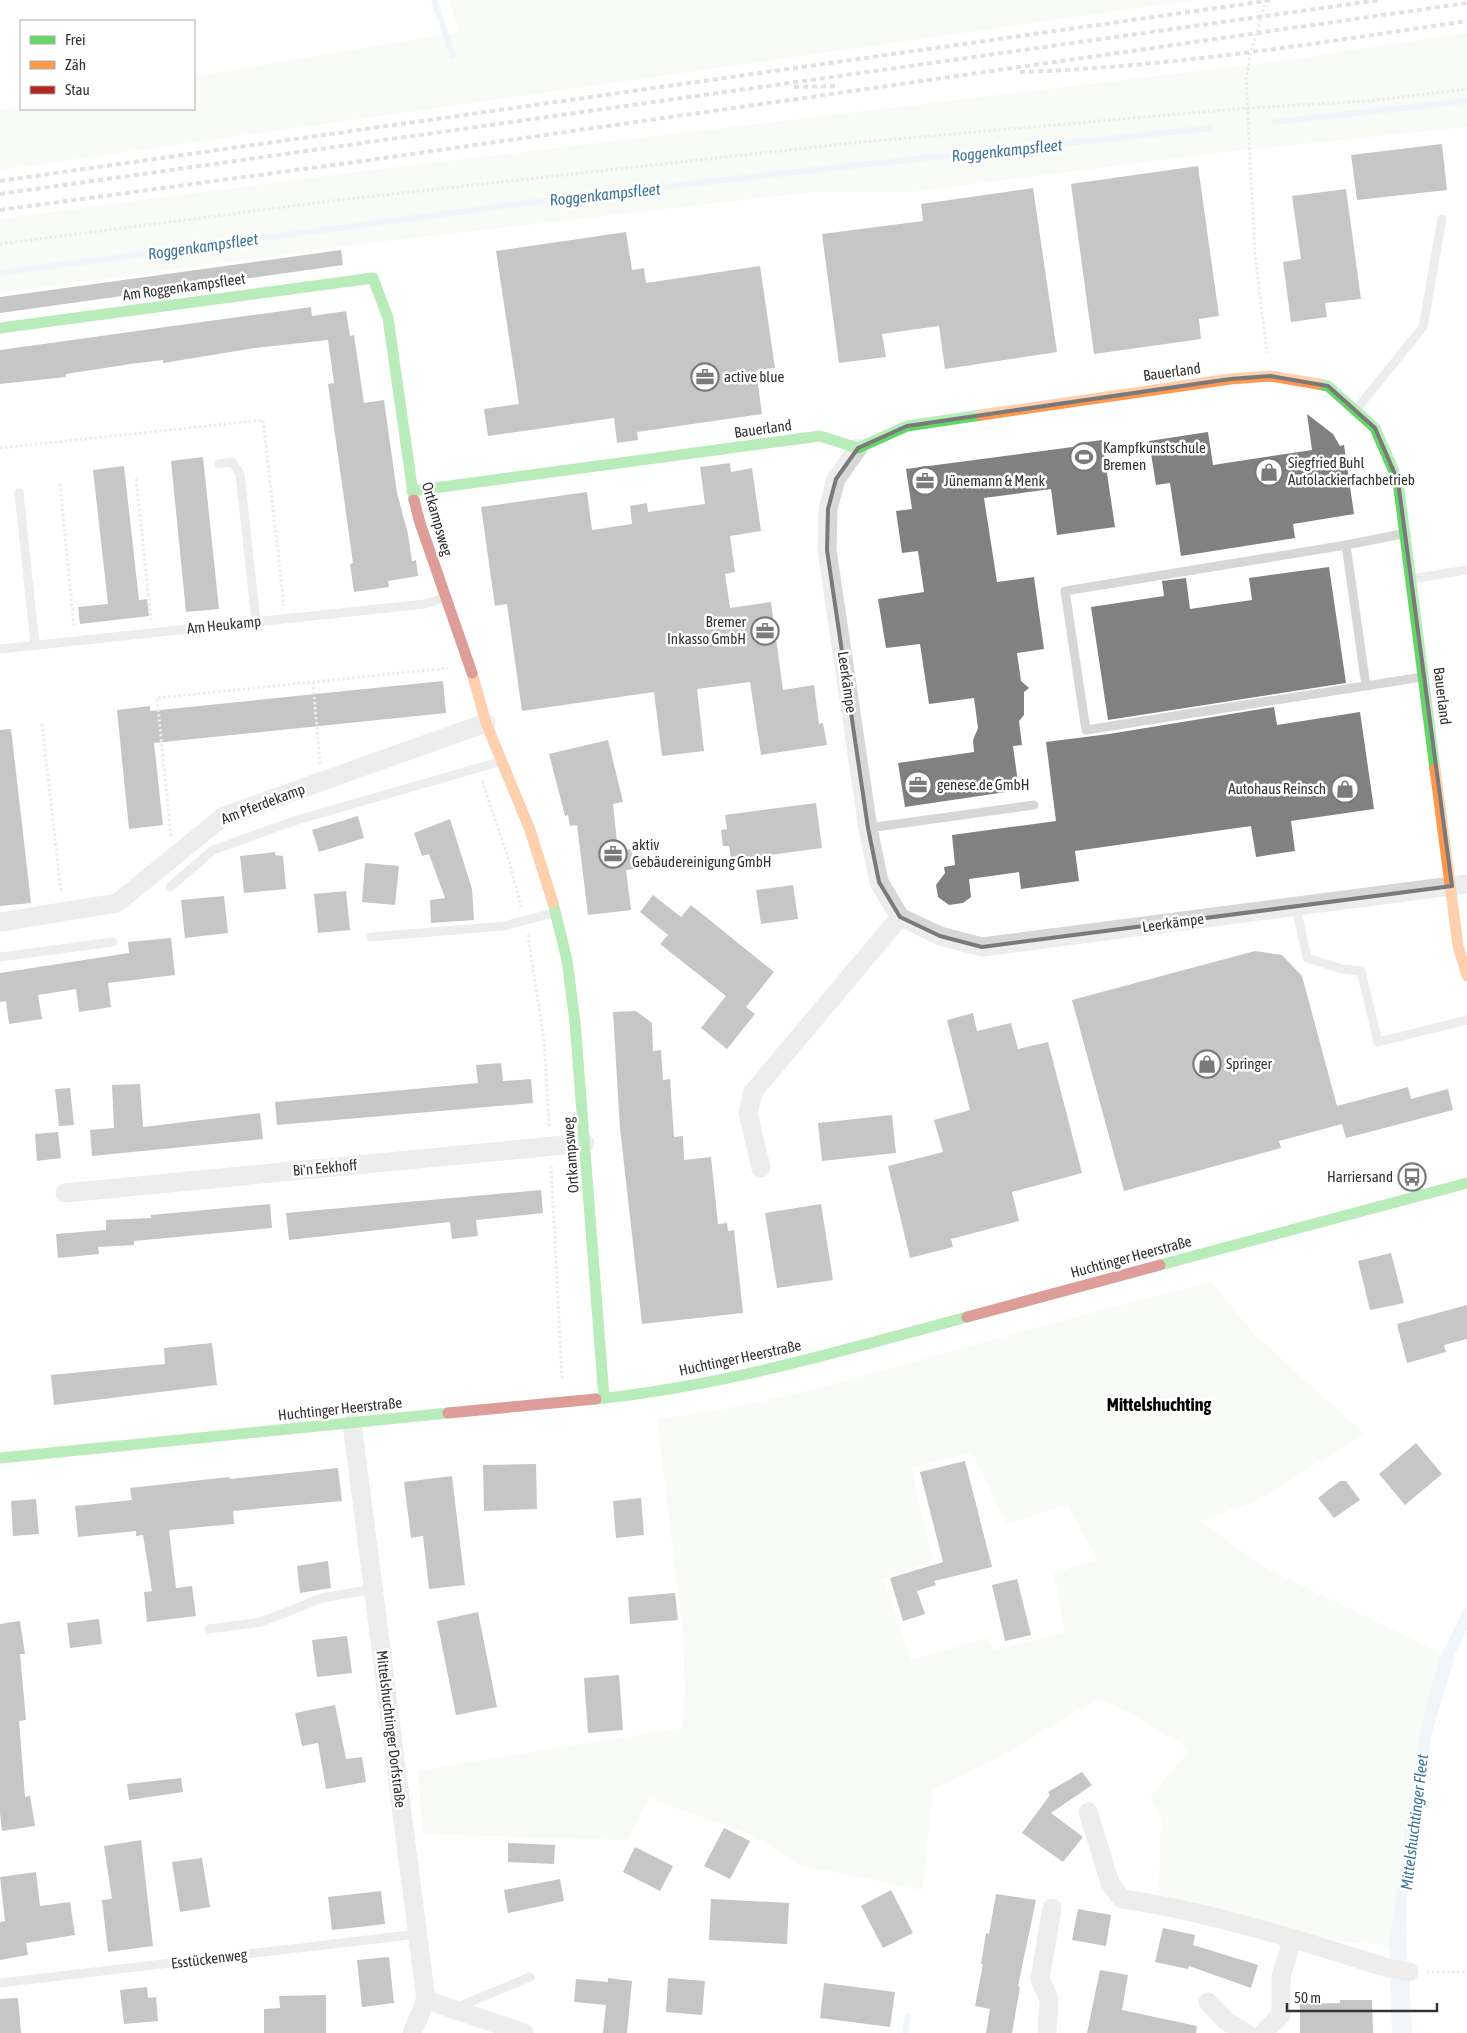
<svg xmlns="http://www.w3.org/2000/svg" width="1467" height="2033" viewBox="0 0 1467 2033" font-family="'Asap Condensed',sans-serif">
	<rect width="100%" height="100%" fill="#fff"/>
	<g fill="#f1f5ed" fill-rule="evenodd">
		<polygon points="449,0 1194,0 0,170 0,110 21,106 21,109 194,109 194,77 459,32"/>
		<polygon points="1467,33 1467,127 1223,152 911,192 813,192 376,242 0,293 0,219 365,171 1275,62"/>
		<path d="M1212,1282L1253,1333L1364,1434L1254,1502L1200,1521L1262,1566L1442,1654L1427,1702L1419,1739L1389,1945L1332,1941L1235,1913L1159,1895L1161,1820L1151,1796L1190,1750L1135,1715L1099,1698L1001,1756L933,1789L922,1890L800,1865L752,1835L649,1798L627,1840L423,1834L418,1771L682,1728L685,1694L683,1633L657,1419C768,1406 874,1373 981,1343C1058,1321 1135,1302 1212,1282ZM972,1452L1007,1524L1067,1504L1098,1560L1054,1573L1065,1633L994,1650L988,1638L911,1660L883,1579L933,1560L911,1468Z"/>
	</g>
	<polygon fill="#ddebf3" points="1467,1603 1467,1630 1455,1654 1431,1737 1407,1896 1406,1932 1412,2033 1392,2033 1389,1945 1419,1739 1427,1702 1440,1658"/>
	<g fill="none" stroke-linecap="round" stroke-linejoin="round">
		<g stroke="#ddebf3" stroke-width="6">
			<polyline points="434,0 453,56"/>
			<polyline points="1274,122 1467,101"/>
			<polyline points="0,273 550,200 785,173 1211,128"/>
			<polyline points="905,2033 908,2016"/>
		</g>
	</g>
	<g fill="#818181">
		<polygon points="1442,144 1447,190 1357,200 1351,155"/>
		<polygon points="1198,166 1219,316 1199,319 1201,339 1094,354 1071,184"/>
		<polygon points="1033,188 1057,352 945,369 939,326 882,334 886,357 839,363 822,234 923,221 921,204"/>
		<polygon points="1346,189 1361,299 1325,303 1327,317 1291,322 1283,262 1301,259 1292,196"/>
		<polygon points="626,232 632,270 644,268 646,283 760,266 775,368 756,370 762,414 637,432 638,440 617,443 614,418 488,436 484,409 519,404 496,251"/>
		<polygon points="341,250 343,265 0,313 0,297"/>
		<polygon points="311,307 312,316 346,311 350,336 354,335 364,403 384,400 397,493 408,534 412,561 416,560 418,576 388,581 389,587 354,592 350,564 353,563 328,384 334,383 328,340 255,348 163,363 163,360 130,364 66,374 66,377 0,384 0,350"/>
		<polygon points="1307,414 1333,434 1340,446 1344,445 1354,514 1293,524 1295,538 1181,556 1170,483 1156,485 1149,441 1208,432 1213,465 1312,450"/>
		<polygon points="1102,440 1115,527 1057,535 1051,489 984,498 997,582 1034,577 1044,649 1017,653 1021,681 1029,688 1024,692 1024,715 1019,721 1022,745 1013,746 1019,790 905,807 898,763 974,752 973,740 978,728 974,698 929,704 920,644 886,648 878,599 924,592 918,551 902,553 896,511 912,509 906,469 1080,446 1079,443"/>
		<polygon points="203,457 219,609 186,612 171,461"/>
		<polygon points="730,463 731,472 752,468 761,531 730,536 735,572 725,574 730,608 771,602 783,690 814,685 819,724 823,723 827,745 761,755 750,682 697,689 704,751 662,756 654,692 522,711 507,604 495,606 481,507 587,492 592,530 632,524 630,506 647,503 648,512 705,504 700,467"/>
		<polygon points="124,466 139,600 147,599 149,616 80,624 78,607 108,604 93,470"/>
		<polygon points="1329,567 1346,683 1108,720 1091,607 1164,596 1162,581 1186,578 1190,609 1252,600 1249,578"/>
		<polygon points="443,681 446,713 154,743 163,825 129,829 117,710 150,706 150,711"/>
		<polygon points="1274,707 1277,725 1360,712 1374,809 1291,821 1295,851 1256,857 1251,826 1075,851 1079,881 1021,889 1019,872 969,879 971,897 963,903 949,905 938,897 936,885 945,873 944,867 955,865 952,835 1056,821 1046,742 1109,734"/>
		<polygon points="11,729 31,903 0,906 0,730"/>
		<polygon points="608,740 623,802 613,804 618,851 631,849 634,869 626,870 631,910 588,915 577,825 570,826 568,815 565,816 549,754"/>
		<polygon points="816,803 822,848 731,860 729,846 723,846 721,830 727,829 725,815"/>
		<polygon points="358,816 364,838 319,852 312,830"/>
		<polygon points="450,819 472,889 474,920 431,923 430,900 445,898 429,854 422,856 414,833"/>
		<polygon points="275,852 275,855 283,856 286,889 244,893 240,856"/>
		<polygon points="365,863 399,866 395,905 362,902"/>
		<polygon points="793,885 798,919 761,924 756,890"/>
		<polygon points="346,891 350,930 318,933 314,894"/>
		<polygon points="653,895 681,917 691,905 774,972 746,1007 755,1014 727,1049 701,1028 726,996 660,944 668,935 640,912"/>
		<polygon points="224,896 228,933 185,938 181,900"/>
		<polygon points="171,938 175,975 108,983 111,1007 79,1012 76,989 38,995 42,1019 9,1024 6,1001 0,1002 0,973 129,953 128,942"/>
		<polygon points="1255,951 1282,955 1302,976 1337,1106 1408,1087 1411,1099 1448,1089 1453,1110 1346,1138 1342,1124 1279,1141 1281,1148 1124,1191 1072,1000"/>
		<polygon points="636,1011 652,1023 653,1051 661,1050 663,1080 670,1079 674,1137 683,1136 684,1160 711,1157 718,1224 727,1223 728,1231 734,1230 743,1313 642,1324 620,1128 613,1012"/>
		<polygon points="973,1013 977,1031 1011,1023 1018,1049 1048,1042 1082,1173 1012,1192 1019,1221 951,1239 953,1247 910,1258 888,1166 943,1152 934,1120 970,1110 947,1020"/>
		<polygon points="501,1063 503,1081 531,1079 533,1103 277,1125 275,1102 478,1083 476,1065"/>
		<polygon points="140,1084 143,1127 260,1113 263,1139 92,1156 90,1130 114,1128 112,1085"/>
		<polygon points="70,1088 74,1125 59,1126 55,1089"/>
		<polygon points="892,1115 896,1153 822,1161 818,1123"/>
		<polygon points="58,1132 61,1158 37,1161 35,1134"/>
		<polygon points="541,1190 543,1213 476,1220 478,1236 452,1239 450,1222 289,1240 286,1213"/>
		<polygon points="270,1204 272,1228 134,1241 134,1245 98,1247 99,1254 58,1258 56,1234 106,1230 106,1220 151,1218 151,1215"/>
		<polygon points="821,1204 833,1280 777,1288 765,1213"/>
		<polygon points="1391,1253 1404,1303 1370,1310 1358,1261"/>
		<polygon points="1467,1305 1467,1339 1444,1345 1446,1352 1407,1363 1397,1324"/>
		<polygon points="212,1343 217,1385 54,1405 51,1375 165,1364 164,1348"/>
		<polygon points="1416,1443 1442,1474 1405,1505 1379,1474"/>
		<polygon points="965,1461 992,1567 934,1581 936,1585 917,1591 925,1614 903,1621 890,1578 943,1562 920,1472"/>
		<polygon points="536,1464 537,1509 484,1511 483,1465"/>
		<polygon points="338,1468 342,1501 233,1511 234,1524 169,1530 176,1588 192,1586 196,1616 147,1622 144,1592 152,1591 143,1535 136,1536 136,1531 78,1537 75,1506 132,1500 130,1488 229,1477 230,1479"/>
		<polygon points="452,1476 465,1585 429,1589 423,1536 411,1538 404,1482"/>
		<polygon points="1340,1481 1346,1481 1360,1500 1334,1518 1318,1498"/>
		<polygon points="641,1498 644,1535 616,1538 613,1501"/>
		<polygon points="36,1499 39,1534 13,1536 11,1501"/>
		<polygon points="328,1561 331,1588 300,1593 297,1566"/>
		<polygon points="1017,1579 1031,1635 1005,1641 992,1585"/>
		<polygon points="675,1593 678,1620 630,1624 628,1597"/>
		<polygon points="478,1612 497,1707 456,1715 437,1621"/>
		<polygon points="99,1619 102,1644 70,1648 67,1623"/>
		<polygon points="20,1621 25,1654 20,1654 26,1720 19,1721 25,1797 30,1796 35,1826 2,1831 0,1813 0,1624"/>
		<polygon points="347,1636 352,1673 317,1677 312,1640"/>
		<polygon points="619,1675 623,1730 588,1733 584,1678"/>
		<polygon points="335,1705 346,1759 362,1757 366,1782 326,1789 318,1743 302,1746 295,1713"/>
		<polygon points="1082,1772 1092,1785 1051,1813 1083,1837 1063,1862 1022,1833 1050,1795 1048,1792"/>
		<polygon points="181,1778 183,1792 129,1800 127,1784"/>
		<polygon points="724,1828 750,1841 730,1879 704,1866"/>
		<polygon points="141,1840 153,1946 108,1952 102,1900 112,1899 104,1846"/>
		<polygon points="508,1843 555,1845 554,1864 508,1862"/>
		<polygon points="635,1847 673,1866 660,1891 623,1872"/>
		<polygon points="202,1858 210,1907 180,1912 172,1862"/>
		<polygon points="36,1872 40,1906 70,1902 75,1935 26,1943 28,1955 0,1960 0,1922 5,1921 0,1877"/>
		<polygon points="560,1879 564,1901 508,1913 504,1890"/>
		<polygon points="891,1890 913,1933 883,1948 861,1906"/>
		<polygon points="381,1891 385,1924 332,1930 328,1897"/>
		<polygon points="996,1894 1036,1900 1018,1986 1020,1987 1012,2033 986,2033 990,2009 975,2006 983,1964 981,1964 986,1933 989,1934"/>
		<polygon points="711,1899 789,1903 787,1944 709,1940"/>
		<polygon points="1078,1909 1111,1915 1106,1946 1072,1940"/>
		<polygon points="1163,1928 1195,1935 1193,1945 1258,1965 1251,1988 1189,1966 1188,1969 1155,1962"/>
		<polygon points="389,1957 394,2003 362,2007 357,1960"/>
		<polygon points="1100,1970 1128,1975 1122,2010 1197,2026 1196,2033 1087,2033"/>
		<polygon points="608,1978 632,1981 627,2033 603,2033 606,2005 574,2002 576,1979 608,1982"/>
		<polygon points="668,1978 705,1981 702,2015 666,2012"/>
		<polygon points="824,1983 895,1992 890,2027 820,2018"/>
		<polygon points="147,1987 148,1998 156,1997 158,2021 124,2024 120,1990"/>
		<polygon points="326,1995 326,2033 264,2033 264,2009 280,2008 279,1996"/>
		<polygon points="18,1998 21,2033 0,2033 0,1999"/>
		<polygon points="1340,2000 1372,2000 1373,2033 1300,2033 1300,2004 1340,2003"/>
	</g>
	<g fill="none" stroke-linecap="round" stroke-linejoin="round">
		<g stroke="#d6d6d6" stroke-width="3" stroke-dasharray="2.5 2.5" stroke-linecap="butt">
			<polyline points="1266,0 1251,52 1246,79 1255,255 1267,353"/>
			<polyline points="0,244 339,200 851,143 1247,108 1367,101 1467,89"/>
			<polyline points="0,448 263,420 284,606"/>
			<polyline points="136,479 151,620"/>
			<polyline points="60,484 74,627"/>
			<polyline points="313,682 320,764"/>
			<polyline points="42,724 61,892"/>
			<polyline points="482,781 508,857 521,907"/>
			<polyline points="171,836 157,698 448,668"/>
			<polyline points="528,935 544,1041 549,1127"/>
			<polyline points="551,1166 562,1379"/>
			<polyline points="1427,1972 1467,1972"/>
		</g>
		<g stroke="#d7d7d7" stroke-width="9">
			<polyline points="1356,410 1423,327 1442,219"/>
			<polyline points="219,464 232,462 240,474 256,622"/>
			<polyline points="19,493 35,645"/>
			<polyline points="1346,545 1402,534"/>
			<polyline points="1412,579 1467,570"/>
			<polyline points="0,649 425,604 444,598"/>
			<polyline points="1366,686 1346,545 1065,591 1086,730 1422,677"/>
			<polyline points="868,828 1034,805"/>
			<polyline points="170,887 213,850 294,821 499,762"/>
			<polyline points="1296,907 1307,958 1342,969 1361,971 1378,1042 1467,1020"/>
			<polyline points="371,937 504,926 553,913"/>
			<polyline points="0,957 113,942"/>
			<polyline points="209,1629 261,1622 322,1598 374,1589"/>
			<polyline points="0,1983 418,1934"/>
			<polyline points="455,2008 530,1977"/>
		</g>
		<g stroke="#d7d7d7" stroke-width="19">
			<polyline points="858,448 836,479 828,509 827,550 868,828 879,882 900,917 940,936 982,947 1467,884"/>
			<polyline points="0,922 117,903 224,816 486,723"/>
			<polyline points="761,1168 748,1113 753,1092 900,917"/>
			<polyline points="65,1193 585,1143"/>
			<polyline points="352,1423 426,2000 412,2033"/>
			<path d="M1088,1812L1110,1883L1122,1899C1213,1912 1300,1941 1388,1968L1409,1972"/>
			<polyline points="426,2000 524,2033"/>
			<polyline points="1208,2002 1226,2021 1246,2033"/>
			<polyline points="1047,2033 1049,1999 1040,1979 1052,1908"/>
			<polyline points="1263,2033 1281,2015 1281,1976 1293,1938"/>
		</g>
		<g stroke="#63d668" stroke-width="11">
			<polyline points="0,328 373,278 388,318 414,500"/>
			<polyline points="1318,384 1328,386 1375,428 1398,481 1435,769"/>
			<polyline points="412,491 820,436 858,448 907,426 981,415"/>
			<polyline points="553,903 567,960 575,1022 604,1398"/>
			<polyline points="1160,1265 1467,1183"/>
			<path d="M596,1399C723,1386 845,1350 967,1317"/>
			<polyline points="0,1458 448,1413"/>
		</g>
		<g stroke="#ff974d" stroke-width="11">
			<polyline points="981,415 1230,379 1270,376 1318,384"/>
			<polyline points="472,673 486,723 530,830 553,903"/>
			<polyline points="1435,769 1458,946 1467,976"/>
		</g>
		<g stroke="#b3261e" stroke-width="11">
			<polyline points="414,500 420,523 472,673"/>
			<polyline points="967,1317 1160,1265"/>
			<polyline points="448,1413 596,1399"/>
		</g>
		<g stroke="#bebebe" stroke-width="4" stroke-dasharray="5 4" stroke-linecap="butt">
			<path d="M1020,72C1171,67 1318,43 1467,21"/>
			<polyline points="794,87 839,86"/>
			<polyline points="0,181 1273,0"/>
			<polyline points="0,194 1379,0"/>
			<polyline points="0,210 363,161 1467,3"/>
		</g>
	</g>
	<path d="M0 0H1467V2033H0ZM1270,376L1328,386L1375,428L1398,481L1452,886L982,947L940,936L900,917L879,882L868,828L827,550L828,509L836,479L858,448L907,426L1230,379Z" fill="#fff" fill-opacity=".55" fill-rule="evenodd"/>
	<path fill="none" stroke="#7a7a7a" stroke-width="4" stroke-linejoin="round" d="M1270,376L1328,386L1375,428L1398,481L1452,886L982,947L940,936L900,917L879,882L868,828L827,550L828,509L836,479L858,448L907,426L1230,379Z"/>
	<defs>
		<g id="office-ring" transform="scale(1.4375)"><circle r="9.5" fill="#fff" stroke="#7a7a7a" stroke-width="1.5"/><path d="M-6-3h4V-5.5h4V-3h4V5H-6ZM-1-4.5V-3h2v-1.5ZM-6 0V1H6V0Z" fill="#7a7a7a"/></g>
		<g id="stadium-ring" transform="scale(1.4375)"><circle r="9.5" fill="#fff" stroke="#7a7a7a" stroke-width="1.5"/><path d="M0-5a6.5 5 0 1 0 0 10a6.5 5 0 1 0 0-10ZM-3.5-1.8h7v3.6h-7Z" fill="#7a7a7a"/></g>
		<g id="shop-ring" transform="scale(1.4375)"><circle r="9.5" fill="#fff" stroke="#7a7a7a" stroke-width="1.5"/><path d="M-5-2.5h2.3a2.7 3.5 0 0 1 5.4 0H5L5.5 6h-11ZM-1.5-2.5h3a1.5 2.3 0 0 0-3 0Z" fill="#7a7a7a"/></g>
		<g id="bus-ring" transform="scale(1.4375)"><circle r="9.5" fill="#fff" stroke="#7a7a7a" stroke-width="1.5"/><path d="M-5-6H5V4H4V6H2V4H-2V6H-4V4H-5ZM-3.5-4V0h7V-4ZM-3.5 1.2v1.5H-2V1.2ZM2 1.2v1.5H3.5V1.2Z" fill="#7a7a7a"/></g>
	</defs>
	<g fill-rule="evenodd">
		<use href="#office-ring" x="705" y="377"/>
		<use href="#stadium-ring" x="1084" y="457"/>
		<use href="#shop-ring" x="1269" y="472"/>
		<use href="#office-ring" x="925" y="481"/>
		<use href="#office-ring" x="765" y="631"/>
		<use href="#office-ring" x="918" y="785"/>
		<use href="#shop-ring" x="1345" y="789"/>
		<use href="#office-ring" x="613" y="854"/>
		<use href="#shop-ring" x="1207" y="1064"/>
		<use href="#bus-ring" x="1412" y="1177"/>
	</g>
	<g text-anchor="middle" stroke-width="5" stroke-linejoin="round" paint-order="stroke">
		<g font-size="15" fill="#333" stroke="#fff">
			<text transform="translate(184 287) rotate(-8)" y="5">Am Roggenkampsfleet</text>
			<text transform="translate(1172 372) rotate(-8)" y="5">Bauerland</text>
			<text transform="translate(763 429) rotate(-8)" y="5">Bauerland</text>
			<text transform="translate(437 519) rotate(74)" y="5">Ortkampsweg</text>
			<text transform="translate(224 625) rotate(-6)" y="5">Am Heukamp</text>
			<text transform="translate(847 682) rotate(82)" y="5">Leerkämpe</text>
			<text transform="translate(1442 696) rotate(83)" y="5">Bauerland</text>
			<text transform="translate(263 804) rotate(-21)" y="5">Am Pferdekamp</text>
			<text transform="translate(1173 923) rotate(-8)" y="5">Leerkämpe</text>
			<text transform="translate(571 1155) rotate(-94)" y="5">Ortkampsweg</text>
			<text transform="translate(325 1168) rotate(-5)" y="5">Bi'n Eekhoff</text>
			<text transform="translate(1131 1257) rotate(-15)" y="5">Huchtinger Heerstraße</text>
			<text transform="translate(740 1358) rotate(-12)" y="5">Huchtinger Heerstraße</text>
			<text transform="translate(340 1409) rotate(-6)" y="5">Huchtinger Heerstraße</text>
			<text transform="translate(391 1729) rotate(83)" y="5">Mittelshuchtinger Dorfstraße</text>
			<text transform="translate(209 1959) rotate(-7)" y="5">Esstückenweg</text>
		</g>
		<g font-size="15" fill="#333" stroke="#fff" text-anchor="start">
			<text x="724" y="382">active blue</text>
			<text x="1103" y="453">Kampfkunstschule<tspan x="1103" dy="17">Bremen</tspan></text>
			<text x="1288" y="468">Siegfried Buhl<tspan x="1288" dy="17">Autolackierfachbetrieb</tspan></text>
			<text x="944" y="486">Jünemann &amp; Menk</text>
			<text x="746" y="627" text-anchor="end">Bremer<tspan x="746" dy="17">Inkasso GmbH</tspan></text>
			<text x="937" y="790">genese.de GmbH</text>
			<text x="1326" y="794" text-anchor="end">Autohaus Reinsch</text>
			<text x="632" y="850">aktiv<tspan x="632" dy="17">Gebäudereinigung GmbH</tspan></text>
			<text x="1226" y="1069">Springer</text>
			<text x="1393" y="1182" text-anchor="end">Harriersand</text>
		</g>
		<g font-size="16" font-style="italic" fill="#3f7597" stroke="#fff">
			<text transform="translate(1007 150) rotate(-6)" y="6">Roggenkampsfleet</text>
			<text transform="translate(605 194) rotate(-6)" y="6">Roggenkampsfleet</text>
			<text transform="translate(203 246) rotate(-8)" y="6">Roggenkampsfleet</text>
			<text transform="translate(1414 1822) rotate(-83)" y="6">Mittelshuchtinger Fleet</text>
		</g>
		<g font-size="18" font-weight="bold" fill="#000" stroke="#fff">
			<text x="1159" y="1411">Mittelshuchting</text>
		</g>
	</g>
	<rect x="20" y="20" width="175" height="90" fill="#ffffff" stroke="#adadad"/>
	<rect x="30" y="36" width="25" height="8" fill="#63d668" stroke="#adadad"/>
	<text x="65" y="45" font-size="15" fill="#333333">Frei</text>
	<rect x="30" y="61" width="25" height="8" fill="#ff974d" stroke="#adadad"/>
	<text x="65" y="70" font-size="15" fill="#333333">Zäh</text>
	<rect x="30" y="86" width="25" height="8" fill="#b3261e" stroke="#adadad"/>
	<text x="65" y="95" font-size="15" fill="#333333">Stau</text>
	<path d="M1287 2003v8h150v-8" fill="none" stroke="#333333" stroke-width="2.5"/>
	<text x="1294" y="2003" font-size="15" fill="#333333" stroke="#ffffff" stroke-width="4" paint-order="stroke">50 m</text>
</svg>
